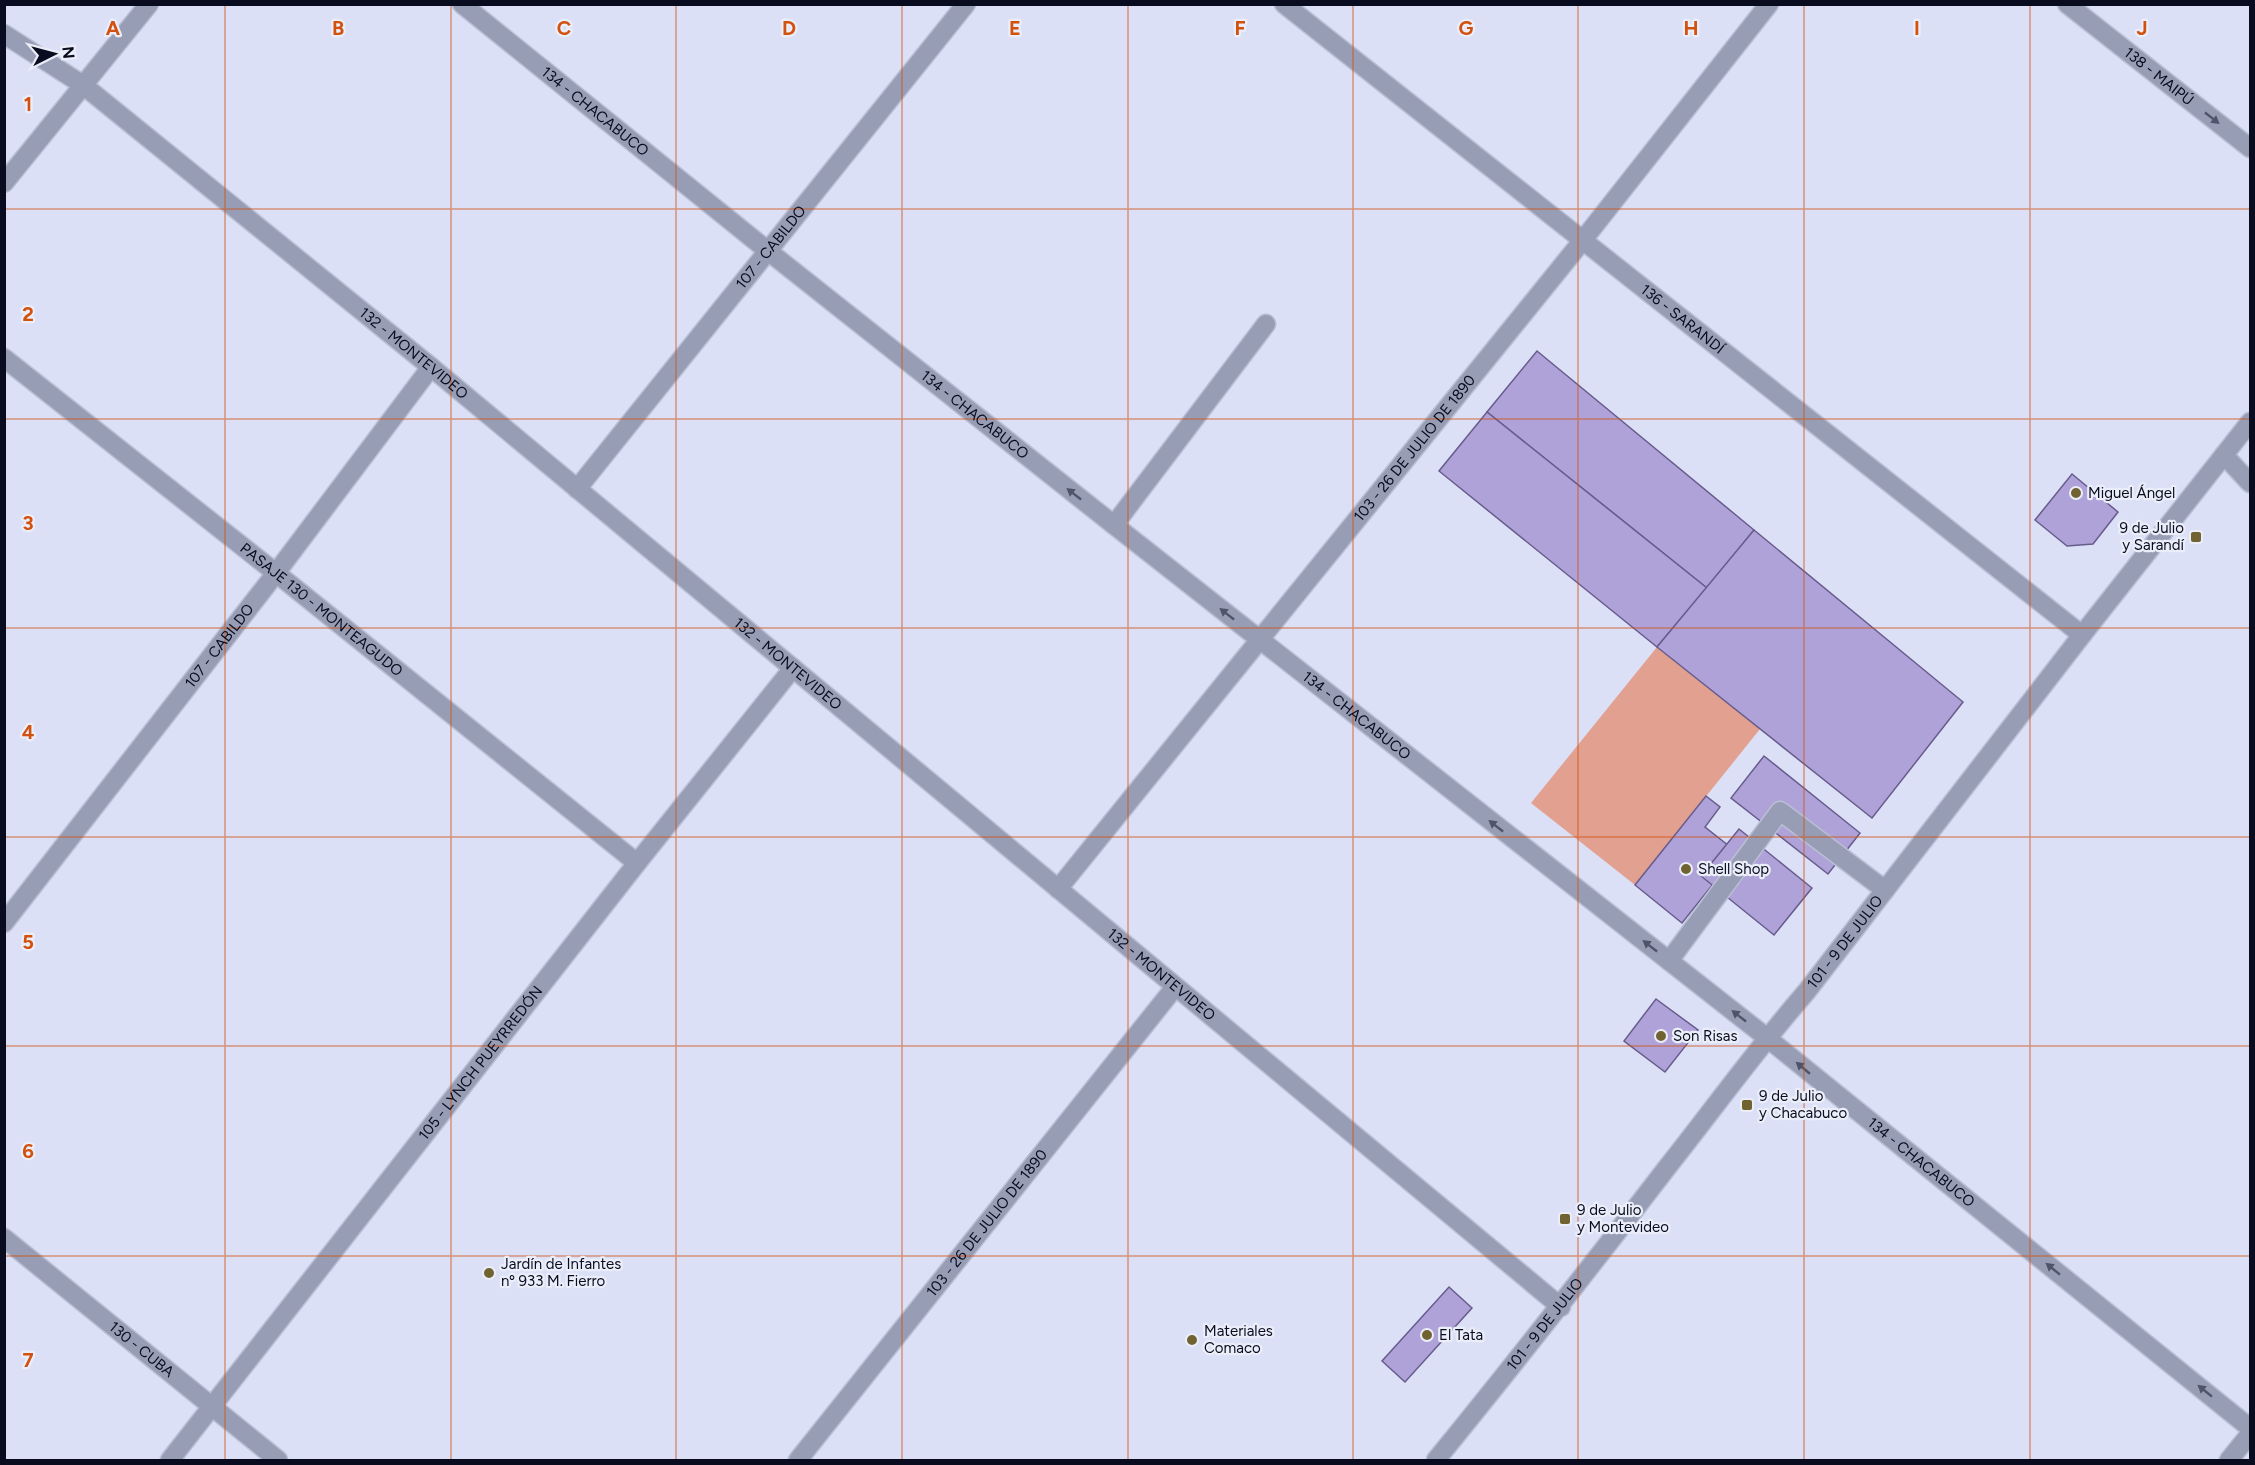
<svg xmlns="http://www.w3.org/2000/svg" width="2255" height="1465" viewBox="0 0 2255 1465" font-family="Figtree,sans-serif">
	<rect width="100%" height="100%" fill="#dbe0f7"/>
	<polygon fill="#e2a190" points="1657,647 1760,729 1635,885 1531,803"/>
	<g fill="#afa2d8" stroke="#685c8d" stroke-width="1.5">
		<polygon points="1537,351 1754,530 1707,588 1487,412"/>
		<polygon points="1487,412 1707,588 1657,647 1439,471"/>
		<polygon points="2072,474 2118,512 2093,544 2067,546 2035,520"/>
		<polygon points="1754,530 1963,702 1872,818 1657,647"/>
		<polygon points="1764,756 1860,833 1828,874 1731,798"/>
		<polygon points="1706,796 1720,807 1705,827 1738,853 1682,923 1635,885"/>
		<polygon points="1739,829 1812,888 1774,935 1701,876"/>
		<polygon points="1656,999 1698,1030 1665,1072 1624,1041"/>
		<polygon points="1449,1287 1472,1308 1405,1382 1382,1361"/>
	</g>
	<g fill="none" stroke-linecap="round" stroke-linejoin="round">
		<g stroke="#b9bed4" stroke-width="21">
			<g id="minor">
				<path id="s1" d="M462,4L768,251L1114,525L1766,1037L2250,1428"/>
				<path id="s2" d="M1284,4L2082,635"/>
				<path id="s3" d="M2067,4L2250,148"/>
				<path id="s4" d="M4,34L83,85L431,367L1561,1307"/>
				<polyline points="4,183 149,4"/>
				<path id="s5" d="M4,358L276,573L637,863"/>
				<polyline points="2224,455 2250,483"/>
				<path id="s6" d="M577,489L966,4"/>
				<polyline points="1114,525 1266,324"/>
				<path id="s7" d="M1058,889L1583,240L1769,4"/>
				<path id="s8" d="M4,923L276,573L431,367"/>
				<polyline points="1669,961 1780,811 1885,890"/>
				<path id="s9" d="M4,1238L278,1460"/>
				<path id="s10" d="M170,1460L637,863L793,668"/>
				<path id="s11" d="M798,1460L1175,987"/>
				<path id="s12" d="M1436,1460C1515,1363 1592,1265 1669,1165C1715,1107 1758,1047 1807,991L2082,635L2250,422"/>
				<polyline points="2229,1460 2250,1434"/>
			</g>
		</g>
		<use href="#minor" stroke="#979db4" stroke-width="18"/>
	</g>
	<defs><path id="oneway-solid" d="M-6-.8H1V-3.2L6.5 0L1 3.2V.8H-6Z" transform="scale(1.5)"/></defs>
	<g fill="#50546a">
		<use href="#oneway-solid" transform="translate(2212 118) rotate(38)"/>
		<use href="#oneway-solid" transform="translate(1074 494) rotate(-142)"/>
		<use href="#oneway-solid" transform="translate(1227 614) rotate(-142)"/>
		<use href="#oneway-solid" transform="translate(1496 826) rotate(-142)"/>
		<use href="#oneway-solid" transform="translate(1650 946) rotate(-142)"/>
		<use href="#oneway-solid" transform="translate(1739 1016) rotate(-142)"/>
		<use href="#oneway-solid" transform="translate(1803 1068) rotate(-140)"/>
		<use href="#oneway-solid" transform="translate(2053 1269) rotate(-141)"/>
		<use href="#oneway-solid" transform="translate(2205 1391) rotate(-141)"/>
	</g>
	<path fill="none" stroke="#d2510e" stroke-width="1.5" stroke-opacity="0.55" d="M225,4V1460M451,4V1460M676,4V1460M902,4V1460M1128,4V1460M1353,4V1460M1578,4V1460M1804,4V1460M2030,4V1460M4,209H2250M4,419H2250M4,628H2250M4,837H2250M4,1046H2250M4,1256H2250"/>
	<g fill="#716331" stroke="#ebeef9" stroke-width="2">
		<circle cx="2076" cy="493" r="6"/>
		<rect x="2190" y="531" width="12" height="12" rx="3"/>
		<circle cx="1686" cy="869" r="6"/>
		<circle cx="1661" cy="1036" r="6"/>
		<rect x="1741" y="1099" width="12" height="12" rx="3"/>
		<rect x="1559" y="1213" width="12" height="12" rx="3"/>
		<circle cx="489" cy="1273" r="6"/>
		<circle cx="1427" cy="1335" r="6"/>
		<circle cx="1192" cy="1340" r="6"/>
	</g>
	<g text-anchor="middle" stroke-width="4.5" stroke-linejoin="round" paint-order="stroke">
		<g font-size="15" fill="#090c1f" stroke="#ebeef9">
			<text dy="5" stroke="none"><textPath href="#s3" startOffset="117">138 - MAIPÚ</textPath></text>
			<text dy="5" stroke="none"><textPath href="#s1" startOffset="171">134 - CHACABUCO</textPath></text>
			<text dy="5" stroke="none"><textPath href="#s6" startOffset="310">107 - CABILDO</textPath></text>
			<text dy="5" stroke="none"><textPath href="#s2" startOffset="508">136 - SARANDÍ</textPath></text>
			<text dy="5" stroke="none"><textPath href="#s4" startOffset="520">132 - MONTEVIDEO</textPath></text>
			<text dy="5" stroke="none"><textPath href="#s1" startOffset="657">134 - CHACABUCO</textPath></text>
			<text dy="5" stroke="none"><textPath href="#s7" startOffset="567">103 - 26 DE JULIO DE 1890</textPath></text>
			<text dy="5" stroke="none"><textPath href="#s5" startOffset="405">PASAJE 130 - MONTEAGUDO</textPath></text>
			<text dy="5" stroke="none"><textPath href="#s8" startOffset="351">107 - CABILDO</textPath></text>
			<text dy="5" stroke="none"><textPath href="#s4" startOffset="1006">132 - MONTEVIDEO</textPath></text>
			<text dy="5" stroke="none"><textPath href="#s1" startOffset="1143">134 - CHACABUCO</textPath></text>
			<text dy="5" stroke="none"><textPath href="#s12" startOffset="660">101 - 9 DE JULIO</textPath></text>
			<text dy="5" stroke="none"><textPath href="#s4" startOffset="1492">132 - MONTEVIDEO</textPath></text>
			<text dy="5" stroke="none"><textPath href="#s10" startOffset="504">105 - LYNCH PUEYRREDÓN</textPath></text>
			<text dy="5" stroke="none"><textPath href="#s1" startOffset="1863">134 - CHACABUCO</textPath></text>
			<text dy="5" stroke="none"><textPath href="#s11" startOffset="303">103 - 26 DE JULIO DE 1890</textPath></text>
			<text dy="5" stroke="none"><textPath href="#s12" startOffset="174">101 - 9 DE JULIO</textPath></text>
			<text dy="5" stroke="none"><textPath href="#s9" startOffset="177">130 - CUBA</textPath></text>
		</g>
		<g font-size="15" fill="#090c1f" stroke="#ebeef9" text-anchor="start">
			<text x="2088" y="498">Miguel Ángel</text>
			<text x="2184" y="533" text-anchor="end">9 de Julio<tspan x="2184" dy="17">y Sarandí</tspan></text>
			<text x="1698" y="874">Shell Shop</text>
			<text x="1673" y="1041">Son Risas</text>
			<text x="1759" y="1101">9 de Julio<tspan x="1759" dy="17">y Chacabuco</tspan></text>
			<text x="1577" y="1215">9 de Julio<tspan x="1577" dy="17">y Montevideo</tspan></text>
			<text x="501" y="1269">Jardín de Infantes<tspan x="501" dy="17">nº 933 M. Fierro</tspan></text>
			<text x="1204" y="1336">Materiales<tspan x="1204" dy="17">Comaco</tspan></text>
			<text x="1439" y="1340">El Tata</text>
		</g>
	</g>
	<g font-size="20" text-anchor="middle" font-weight="bold" fill="#d2510e" stroke="#ebeef9" stroke-width="4.5" stroke-linejoin="round" paint-order="stroke">
		<text x="113" y="35">A</text>
		<text x="338" y="35">B</text>
		<text x="564" y="35">C</text>
		<text x="789" y="35">D</text>
		<text x="1015" y="35">E</text>
		<text x="1240" y="35">F</text>
		<text x="1466" y="35">G</text>
		<text x="1691" y="35">H</text>
		<text x="1917" y="35">I</text>
		<text x="2142" y="35">J</text>
		<text x="28" y="111">1</text>
		<text x="28" y="321">2</text>
		<text x="28" y="530">3</text>
		<text x="28" y="739">4</text>
		<text x="28" y="949">5</text>
		<text x="28" y="1158">6</text>
		<text x="28" y="1367">7</text>
	</g>
	<rect width="2255" height="1465" fill="none" stroke="#090c1f" stroke-width="12"/>
	<g transform="translate(54 54) rotate(84)" stroke="#ebeef9" stroke-width="4.5" paint-order="stroke">
	<path d="M0-4.5L10 22L0 15L-10 22Z" fill="#090c1f"/>
	<text y="-9" font-size="16" font-weight="bold" text-anchor="middle" fill="#090c1f">N</text>
	</g>
</svg>
